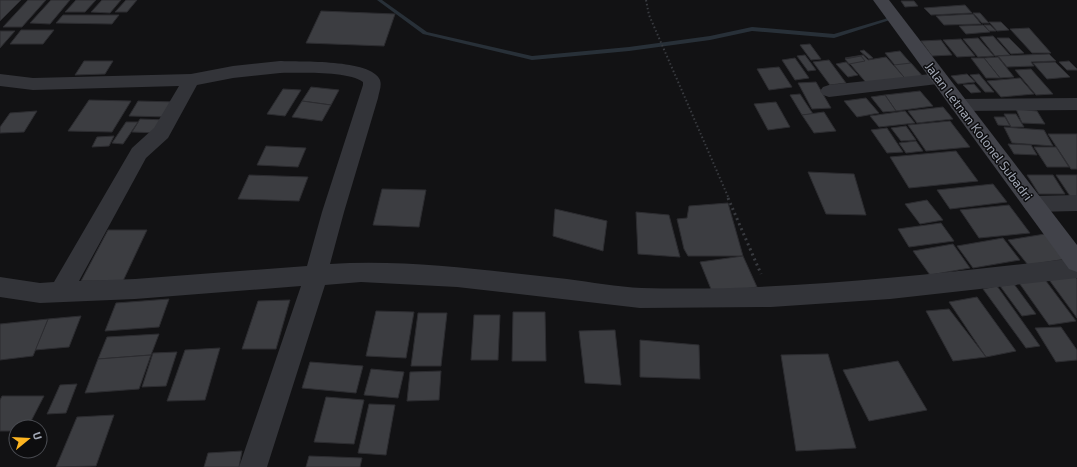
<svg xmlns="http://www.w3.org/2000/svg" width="1077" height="467" viewBox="0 0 1077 467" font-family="'Exo 2',sans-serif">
	<rect width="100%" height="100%" fill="#121214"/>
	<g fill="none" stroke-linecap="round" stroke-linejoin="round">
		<polygon fill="#283038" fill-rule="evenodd" points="377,0 382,0 427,32 532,56 629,47 710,36 752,27 834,34 885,19 887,18 890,20 834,38 752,31 710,40 629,51 532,60 423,34"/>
	</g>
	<g fill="#3c3d41" stroke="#2c2c30">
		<polygon points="0,0 21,0 0,21"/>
		<polygon points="28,0 46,0 22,27 3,27"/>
		<polygon points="51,0 70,0 50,24 30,23"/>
		<polygon points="76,0 96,0 85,12 65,12"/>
		<polygon points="102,0 121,0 110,13 91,12"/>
		<polygon points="126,0 137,0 127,12 115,12"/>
		<polygon points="901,1 914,1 918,6 905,7"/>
		<polygon points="965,5 972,13 931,15 924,8"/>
		<polygon points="321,11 395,14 384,46 306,43"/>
		<polygon points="973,13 980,13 989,23 982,23"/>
		<polygon points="973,14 981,24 944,25 936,16"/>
		<polygon points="63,15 119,15 112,24 56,23"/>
		<polygon points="989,22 1001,22 1009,30 997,31"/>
		<polygon points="983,25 990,32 966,34 959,26"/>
		<polygon points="984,25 990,25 996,31 989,31"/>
		<polygon points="1029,28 1051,53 1032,53 1010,29"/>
		<polygon points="21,30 54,30 43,44 10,44"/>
		<polygon points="0,31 15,31 0,48"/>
		<polygon points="993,36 1010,55 995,56 980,37"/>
		<polygon points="978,38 994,56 978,57 963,39"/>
		<polygon points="997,38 1009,38 1024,53 1011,54"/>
		<polygon points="961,39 975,56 957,57 943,40"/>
		<polygon points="941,40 952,55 932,56 921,41"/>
		<polygon points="810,44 821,59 811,60 800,45"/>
		<polygon points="864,50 873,58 869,59 860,51"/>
		<polygon points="900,51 914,67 898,69 885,53"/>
		<polygon points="1049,54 1056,61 1031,62 1034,66 1007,67 998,56"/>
		<polygon points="805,55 816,70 808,71 797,56"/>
		<polygon points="863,55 868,60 886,57 906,79 869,86 845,58"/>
		<polygon points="861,56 865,61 849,64 845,59"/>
		<polygon points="998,57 1014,77 1000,78 984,58"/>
		<polygon points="795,58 809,78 795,80 782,60"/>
		<polygon points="971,58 984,58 1000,78 986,78"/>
		<polygon points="829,60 846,83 830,85 813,62"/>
		<polygon points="84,61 113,61 105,74 75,75"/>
		<polygon points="1069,61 1077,69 1077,70 1067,70 1059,62"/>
		<polygon points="846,62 858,75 848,77 836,64"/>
		<polygon points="1055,62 1070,77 1047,79 1033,63"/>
		<polygon points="911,63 926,80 908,82 894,65"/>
		<polygon points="779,67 792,87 769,90 757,69"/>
		<polygon points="1031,69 1053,94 1036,95 1015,70"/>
		<polygon points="967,74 975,82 958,84 951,76"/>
		<polygon points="979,74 994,92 985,92 970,75"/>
		<polygon points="1020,78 1034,94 1001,97 987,81"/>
		<polygon points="816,82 831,108 812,109 798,83"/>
		<polygon points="974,84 981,92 971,93 963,85"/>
		<polygon points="311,87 339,90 331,105 302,101"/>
		<polygon points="283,89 301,90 285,116 267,114"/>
		<polygon points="920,91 933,106 896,111 885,95"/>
		<polygon points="800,94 813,114 802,115 790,95"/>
		<polygon points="885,95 896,111 883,112 871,97"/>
		<polygon points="866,98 879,113 857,117 844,101"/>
		<polygon points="89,100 131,101 112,132 68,131"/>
		<polygon points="138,101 178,102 169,117 129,116"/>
		<polygon points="302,101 331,105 322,121 292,117"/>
		<polygon points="776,102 790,127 768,130 754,104"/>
		<polygon points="943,107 953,119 917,123 908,111"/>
		<polygon points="1016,109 1037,111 1045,124 1022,123"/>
		<polygon points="37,111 24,132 0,133 0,127 10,113"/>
		<polygon points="905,111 915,123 879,127 870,116"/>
		<polygon points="824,112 836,131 814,133 802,115"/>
		<polygon points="1004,114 1016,114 1024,127 1011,127"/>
		<polygon points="994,117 1005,117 1010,126 998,125"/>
		<polygon points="140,119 167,120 160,133 132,132"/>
		<polygon points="950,121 970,147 926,151 908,125"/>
		<polygon points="126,122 138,122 123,144 112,143"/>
		<polygon points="906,126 916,140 901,141 891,128"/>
		<polygon points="1004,127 1044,130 1053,146 1012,143"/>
		<polygon points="887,128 903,152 887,153 871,130"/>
		<polygon points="1048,134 1077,134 1077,169 1071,169"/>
		<polygon points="114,136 109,146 92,147 97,137"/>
		<polygon points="916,141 923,151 906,153 899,143"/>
		<polygon points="1008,144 1031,145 1037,155 1014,154"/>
		<polygon points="266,146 306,148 298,167 257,165"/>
		<polygon points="1034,147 1056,147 1069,167 1047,167"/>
		<polygon points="956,151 978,181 909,188 890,157"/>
		<polygon points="808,172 854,174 866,215 826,214"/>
		<polygon points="249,175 308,177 299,201 238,199"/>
		<polygon points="1027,175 1053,175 1065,194 1039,194"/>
		<polygon points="1056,175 1077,175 1077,202 1074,202"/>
		<polygon points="993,184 1007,202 950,209 937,190"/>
		<polygon points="382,189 426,190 419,227 373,225"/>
		<polygon points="927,200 943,220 920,224 905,204"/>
		<polygon points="728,203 743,256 688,256 684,249 677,219 687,218 689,206"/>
		<polygon points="1009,205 1030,233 979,238 960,210"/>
		<polygon points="555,209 607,221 603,251 553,236"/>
		<polygon points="636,212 669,215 680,257 638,254"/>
		<polygon points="941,223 954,241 909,247 898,229"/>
		<polygon points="108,230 147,230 123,281 81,281"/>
		<polygon points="1045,234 1066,259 1028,265 1008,240"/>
		<polygon points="1003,238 1020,260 973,268 957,246"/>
		<polygon points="953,244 970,268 930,275 913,251"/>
		<polygon points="743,256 757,287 713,294 700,262"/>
		<polygon points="1074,274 1077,279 1077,318 1047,277"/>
		<polygon points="1043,277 1076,321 1049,325 1017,280"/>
		<polygon points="1014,284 1036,314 1022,316 1000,286"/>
		<polygon points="997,286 1040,346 1026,348 983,289"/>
		<polygon points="977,297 1016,351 986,357 949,302"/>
		<polygon points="169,299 159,327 105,331 116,303"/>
		<polygon points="290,300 276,349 242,349 258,301"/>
		<polygon points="949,309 986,357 953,361 926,311"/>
		<polygon points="376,311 414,312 406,358 366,356"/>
		<polygon points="513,312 545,312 546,361 512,361"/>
		<polygon points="418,313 447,313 441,366 411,366"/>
		<polygon points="474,315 500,315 498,360 471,360"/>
		<polygon points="81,316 69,347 35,350 48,319"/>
		<polygon points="48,319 33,356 0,360 0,324"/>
		<polygon points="1061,327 1077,350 1077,360 1056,362 1035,328"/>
		<polygon points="615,330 621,385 585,383 579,331"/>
		<polygon points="159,334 151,355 98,359 107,337"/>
		<polygon points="640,340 699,345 700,379 640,377"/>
		<polygon points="220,348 205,400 167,401 185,350"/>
		<polygon points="177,352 166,386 142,387 153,353"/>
		<polygon points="828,354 856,448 796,451 781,355"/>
		<polygon points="151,355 139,389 85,393 98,359"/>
		<polygon points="898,361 927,410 869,421 843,370"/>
		<polygon points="310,362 363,366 356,393 302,388"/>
		<polygon points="371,369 404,372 398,398 364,395"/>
		<polygon points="441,371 439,400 407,401 410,372"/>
		<polygon points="77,384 66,413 47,414 60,385"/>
		<polygon points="2,396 44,396 28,427 16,427 16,431 0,431 0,400"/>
		<polygon points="326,397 364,400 354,444 314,442"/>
		<polygon points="369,404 395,405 386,455 358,453"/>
		<polygon points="114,415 96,466 56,467 77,417"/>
		<polygon points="242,451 239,467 204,467 208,453"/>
		<polygon points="309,456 362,458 360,467 306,467"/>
	</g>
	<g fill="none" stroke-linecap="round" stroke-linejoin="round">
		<polyline stroke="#393b40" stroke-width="2" stroke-dasharray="1.5 2.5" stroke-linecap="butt" points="646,0 649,15 729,199"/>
		<polyline stroke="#393b40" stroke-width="3" stroke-dasharray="2 3.5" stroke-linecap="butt" points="728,198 761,274"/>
		<g fill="#333439" fill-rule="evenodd">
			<path d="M280,61C300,62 371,59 380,80C382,86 379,92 378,98L344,212L330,264C409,259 489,271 567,279C591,282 617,287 642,288C787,292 932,274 1077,258V278L890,299L771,307L640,308L457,287L361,282L325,285L267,467H239L301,286L135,299L40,303L0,297V277L40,283L54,282L132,148L154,128L179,86L33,90L0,86V74L33,78L191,74L233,66ZM280,73C300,73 348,71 363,82V85L322,212L307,266L135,279L79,281L146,158L168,138L197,85L233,78Z"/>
			<polygon points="940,73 946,75 949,79 946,83 829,97 823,95 820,91 823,87 829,85"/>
			<polygon points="1077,98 1077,110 959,111 952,109 950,105 952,101 959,99"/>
			<polygon points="1077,195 1077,211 1033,212 1026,210 1022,204 1026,198 1033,196"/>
		</g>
		<polygon fill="#414249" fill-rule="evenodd" points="873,0 889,0 1077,245 1077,272 1069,269"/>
	</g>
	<g text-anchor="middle" stroke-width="3" stroke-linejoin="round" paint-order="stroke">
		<g font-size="13" fill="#a2a8b5" stroke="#0d0d0f">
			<text transform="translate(979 131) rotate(53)" y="5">Jalan Letnan Kolonel Subadri</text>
		</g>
	</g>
	<g transform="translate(28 439) rotate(72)"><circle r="19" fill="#0d0d0f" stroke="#494b51"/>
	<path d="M0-3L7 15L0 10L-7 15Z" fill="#fdb521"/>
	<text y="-6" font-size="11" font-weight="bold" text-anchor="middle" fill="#a2a8b5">U</text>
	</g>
</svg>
